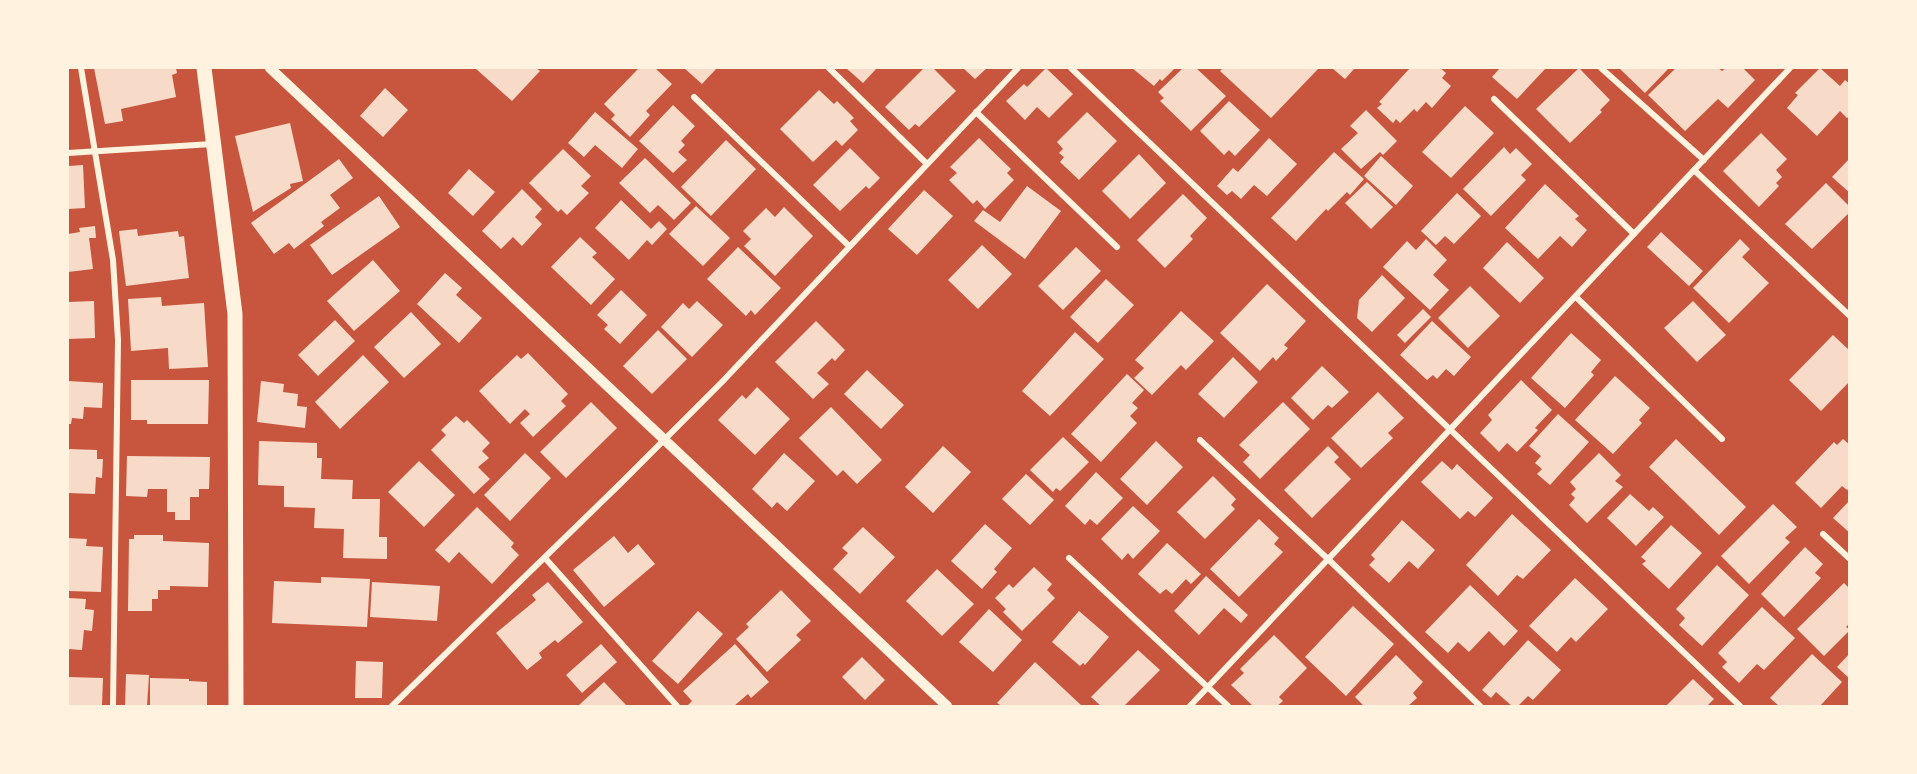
<svg xmlns="http://www.w3.org/2000/svg" width="1917" height="774" viewBox="0 0 1917 774" font-family="'Roboto Condensed',sans-serif">
	<rect width="100%" height="100%" fill="#c8553d"/>
	<g fill="#f7dbc8">
		<polygon points="94,68 176,68 177,73 172,75 176,97 121,109 123,121 105,124"/>
		<polygon points="475,68 536,68 540,71 512,101"/>
		<polygon points="639,68 655,68 672,84 646,111 650,115 630,137 611,119 615,115 604,104"/>
		<polygon points="684,68 717,68 702,84"/>
		<polygon points="846,68 877,68 863,83"/>
		<polygon points="924,68 933,68 956,91 919,127 915,124 909,130 885,107"/>
		<polygon points="963,68 987,68 975,79"/>
		<polygon points="1046,68 1073,94 1049,118 1037,107 1025,120 1006,101 1024,84 1027,87"/>
		<polygon points="1132,68 1175,68 1162,81 1160,79 1154,86"/>
		<polygon points="1183,68 1196,68 1226,96 1191,131 1160,101 1164,98 1158,92"/>
		<polygon points="1223,68 1316,68 1318,69 1271,118 1220,71"/>
		<polygon points="1332,68 1355,68 1345,79"/>
		<polygon points="1410,68 1440,68 1446,73 1442,78 1451,86 1432,108 1426,102 1417,112 1414,109 1400,123 1396,119 1393,123 1377,108 1382,104 1379,102"/>
		<polygon points="1500,68 1546,68 1517,99 1492,77"/>
		<polygon points="1579,68 1610,100 1600,110 1602,112 1570,143 1536,109"/>
		<polygon points="1619,68 1669,68 1645,93"/>
		<polygon points="1676,68 1718,68 1722,71 1726,68 1743,68 1755,80 1728,108 1718,99 1685,131 1648,95"/>
		<polygon points="1820,68 1840,86 1845,80 1850,84 1850,116 1847,118 1840,111 1817,136 1787,108 1798,95 1795,93"/>
		<polygon points="385,88 408,110 383,137 360,116"/>
		<polygon points="819,90 834,104 837,101 854,118 850,121 858,130 842,146 836,140 813,162 780,129"/>
		<polygon points="1229,101 1260,130 1235,156 1229,150 1224,155 1200,131"/>
		<polygon points="673,105 695,126 681,141 685,145 678,152 687,160 673,173 639,141"/>
		<polygon points="1465,106 1494,133 1451,178 1422,152"/>
		<polygon points="1366,110 1397,141 1383,155 1380,152 1361,169 1341,149 1358,133 1350,126"/>
		<polygon points="595,112 638,149 622,168 595,145 584,157 568,143"/>
		<polygon points="1087,112 1117,141 1079,180 1060,162 1064,157 1059,153 1063,149 1057,142"/>
		<polygon points="290,123 303,181 290,184 291,188 253,212 235,136"/>
		<polygon points="1761,133 1787,159 1776,170 1782,177 1776,183 1779,186 1759,207 1723,171"/>
		<polygon points="979,138 1011,169 1007,173 1014,180 985,209 977,200 973,204 949,180 957,173 950,167"/>
		<polygon points="1269,138 1297,164 1267,196 1254,185 1241,199 1232,191 1227,195 1217,186 1233,168 1238,172"/>
		<polygon points="726,140 756,169 711,216 681,187"/>
		<polygon points="1504,147 1510,154 1516,148 1532,164 1521,175 1526,180 1491,216 1463,189"/>
		<polygon points="850,148 880,178 869,189 866,186 840,211 813,185"/>
		<polygon points="563,149 591,176 581,186 589,193 567,215 561,209 558,212 529,183"/>
		<polygon points="1334,152 1364,179 1350,195 1347,192 1328,211 1326,209 1296,241 1271,218"/>
		<polygon points="1139,154 1166,183 1130,219 1102,191"/>
		<polygon points="1381,156 1413,186 1396,205 1364,176"/>
		<polygon points="645,158 691,203 674,220 658,205 650,213 619,183"/>
		<polygon points="1850,158 1850,193 1832,177"/>
		<polygon points="339,159 353,178 330,195 340,208 321,222 324,226 294,249 289,243 274,254 251,223"/>
		<polygon points="83,165 85,208 68,209 68,166"/>
		<polygon points="469,169 495,192 473,216 448,193"/>
		<polygon points="1367,182 1393,207 1371,229 1345,203"/>
		<polygon points="1826,183 1850,207 1850,212 1812,249 1785,224"/>
		<polygon points="1545,184 1579,216 1575,219 1587,230 1572,247 1560,236 1538,259 1505,228"/>
		<polygon points="1027,186 1061,211 1025,259 974,221 983,210 1000,222"/>
		<polygon points="522,189 542,209 535,217 542,224 522,246 513,237 501,249 482,231"/>
		<polygon points="924,190 953,216 917,255 888,229"/>
		<polygon points="1457,193 1481,216 1454,244 1445,236 1436,245 1421,231"/>
		<polygon points="1183,194 1207,218 1190,236 1193,239 1165,268 1137,240"/>
		<polygon points="379,196 400,227 332,275 310,245"/>
		<polygon points="621,200 651,229 659,221 667,229 652,245 647,240 629,260 595,228"/>
		<polygon points="696,206 730,238 703,266 669,234"/>
		<polygon points="784,207 813,236 775,276 744,246 751,239 743,231 766,208 775,217"/>
		<polygon points="95,226 96,238 89,238 93,269 68,272 68,234 80,232 79,228"/>
		<polygon points="137,229 138,236 178,231 179,237 184,236 189,278 126,286 119,231"/>
		<polygon points="1661,232 1703,271 1689,286 1647,247"/>
		<polygon points="580,237 597,253 592,257 615,279 591,305 551,267"/>
		<polygon points="1426,239 1447,260 1433,275 1449,290 1430,310 1383,267 1407,241 1416,250"/>
		<polygon points="1740,239 1750,249 1742,257 1769,283 1729,323 1693,288"/>
		<polygon points="1507,242 1544,278 1520,303 1483,268"/>
		<polygon points="982,245 1012,274 978,309 948,280"/>
		<polygon points="738,247 781,288 755,315 751,310 746,316 707,279"/>
		<polygon points="1076,247 1101,271 1063,310 1038,286"/>
		<polygon points="373,260 400,291 354,331 327,301"/>
		<polygon points="445,273 462,288 456,295 482,318 459,343 417,304"/>
		<polygon points="1382,275 1405,298 1372,332 1357,318 1359,300"/>
		<polygon points="1106,279 1134,305 1098,343 1070,317"/>
		<polygon points="1267,284 1306,321 1284,345 1288,348 1276,361 1273,357 1260,371 1220,333"/>
		<polygon points="1470,286 1500,316 1468,348 1438,318"/>
		<polygon points="621,290 647,315 620,344 604,329 608,325 597,315"/>
		<polygon points="161,297 162,306 204,303 208,367 169,369 168,348 131,351 128,299"/>
		<polygon points="94,301 95,338 68,339 68,302"/>
		<polygon points="697,301 723,325 692,357 661,327 683,303 689,309"/>
		<polygon points="1693,301 1726,335 1697,362 1664,328"/>
		<polygon points="1423,309 1431,317 1405,343 1397,335"/>
		<polygon points="1181,311 1214,341 1186,370 1181,365 1152,395 1134,378 1144,368 1135,360"/>
		<polygon points="411,312 441,344 404,378 374,347"/>
		<polygon points="335,320 355,341 318,376 298,355"/>
		<polygon points="816,321 845,350 835,361 832,358 817,373 829,384 813,399 775,362"/>
		<polygon points="1432,321 1471,357 1454,376 1446,369 1437,379 1433,375 1427,380 1400,355"/>
		<polygon points="658,330 687,359 652,394 623,366"/>
		<polygon points="1075,332 1104,359 1050,416 1022,391"/>
		<polygon points="1571,333 1601,360 1591,372 1594,375 1565,408 1531,378"/>
		<polygon points="1833,335 1850,351 1850,381 1821,411 1789,380"/>
		<polygon points="528,353 568,394 561,401 566,406 533,437 520,423 530,414 525,409 510,424 479,391 517,355 521,359"/>
		<polygon points="363,355 389,382 340,429 315,402"/>
		<polygon points="1233,357 1258,382 1224,418 1198,394"/>
		<polygon points="1322,366 1349,392 1332,408 1328,405 1313,420 1291,398"/>
		<polygon points="867,370 904,405 881,429 844,394"/>
		<polygon points="1127,374 1144,390 1132,403 1138,408 1130,416 1137,423 1101,462 1071,434"/>
		<polygon points="1615,376 1650,408 1639,420 1642,423 1613,454 1575,420"/>
		<polygon points="131,380 209,380 208,424 147,424 147,420 131,420"/>
		<polygon points="1521,380 1552,410 1535,428 1538,430 1517,452 1507,443 1499,452 1480,433 1492,420 1488,415"/>
		<polygon points="68,381 103,383 102,408 84,407 83,419 72,418 71,424 68,424"/>
		<polygon points="261,381 284,384 283,392 298,394 297,406 307,407 305,428 257,422"/>
		<polygon points="757,387 790,419 755,455 718,420 742,395 746,399"/>
		<polygon points="1378,392 1404,418 1388,433 1393,438 1361,468 1331,438"/>
		<polygon points="591,402 617,428 566,478 540,452"/>
		<polygon points="1283,402 1310,429 1260,479 1243,462 1250,455 1239,445"/>
		<polygon points="831,407 882,460 857,484 843,470 837,476 799,438"/>
		<polygon points="1558,414 1589,442 1550,485 1537,474 1542,469 1535,463 1541,456 1529,446"/>
		<polygon points="456,416 464,423 467,420 490,443 482,451 489,458 478,467 490,479 474,494 431,450 446,435 441,430"/>
		<polygon points="1063,437 1089,462 1060,491 1056,488 1053,492 1030,470"/>
		<polygon points="1676,439 1746,507 1719,535 1649,467"/>
		<polygon points="1843,439 1850,445 1850,487 1847,490 1842,486 1821,508 1795,483 1834,442 1837,445"/>
		<polygon points="259,441 317,443 317,458 322,458 321,479 353,480 352,499 380,499 379,537 387,537 387,559 343,558 344,529 314,528 315,508 284,507 284,486 258,485"/>
		<polygon points="1156,441 1183,467 1147,505 1120,479"/>
		<polygon points="943,446 971,472 933,513 905,487"/>
		<polygon points="1328,446 1339,457 1334,462 1351,479 1312,518 1284,490"/>
		<polygon points="68,449 97,450 97,459 103,459 102,478 96,477 95,494 68,493"/>
		<polygon points="525,453 551,478 510,521 484,495"/>
		<polygon points="784,453 815,481 787,511 777,502 772,508 752,489"/>
		<polygon points="1599,453 1621,475 1615,481 1623,487 1587,523 1569,505 1575,498 1571,494 1576,489 1570,482"/>
		<polygon points="127,456 210,457 209,489 199,489 199,497 190,497 190,520 175,520 175,512 167,512 167,489 148,489 147,497 126,496"/>
		<polygon points="419,461 455,495 424,527 388,492"/>
		<polygon points="1442,461 1452,470 1457,464 1493,498 1475,517 1468,511 1460,519 1421,482"/>
		<polygon points="1096,472 1123,498 1097,525 1090,519 1085,525 1065,506"/>
		<polygon points="1026,474 1054,500 1030,525 1002,499"/>
		<polygon points="1213,476 1236,499 1231,505 1235,509 1205,539 1177,512"/>
		<polygon points="1630,494 1649,511 1653,507 1664,517 1636,546 1607,518"/>
		<polygon points="1850,500 1850,533 1833,518"/>
		<polygon points="1773,504 1797,527 1785,538 1790,542 1749,584 1721,556"/>
		<polygon points="1133,506 1160,531 1133,559 1128,553 1122,560 1101,539"/>
		<polygon points="477,507 514,543 511,547 519,555 492,584 459,552 449,563 435,550"/>
		<polygon points="1512,514 1551,550 1523,579 1517,575 1498,596 1466,565"/>
		<polygon points="1259,519 1279,538 1274,544 1283,552 1239,597 1210,569"/>
		<polygon points="1402,520 1435,550 1418,569 1409,561 1389,583 1369,565 1375,559 1371,555"/>
		<polygon points="985,524 1012,548 994,569 997,572 982,589 951,561"/>
		<polygon points="1671,525 1702,553 1669,589 1642,564 1646,561 1641,557"/>
		<polygon points="863,527 895,557 860,594 833,569 848,553 842,548"/>
		<polygon points="134,535 163,535 163,541 209,543 208,587 170,586 170,590 158,590 158,599 152,599 152,611 128,611 129,539 134,539"/>
		<polygon points="614,536 628,553 638,544 655,564 604,607 573,570"/>
		<polygon points="68,538 87,539 86,546 103,547 101,592 68,591"/>
		<polygon points="1167,543 1201,574 1191,584 1186,579 1172,594 1166,589 1160,594 1138,574"/>
		<polygon points="1805,547 1823,564 1815,573 1821,578 1784,617 1761,594"/>
		<polygon points="1717,565 1749,595 1702,646 1679,625 1685,618 1676,609"/>
		<polygon points="1034,567 1052,584 1047,590 1055,598 1022,631 1003,612 1006,609 995,598 1009,584 1013,588"/>
		<polygon points="937,569 974,604 942,636 906,601"/>
		<polygon points="1206,576 1248,615 1241,623 1224,608 1199,635 1174,611"/>
		<polygon points="321,577 370,579 367,627 272,623 274,581 321,583"/>
		<polygon points="1575,578 1608,609 1576,642 1571,637 1557,652 1529,626"/>
		<polygon points="372,582 440,586 437,621 370,617"/>
		<polygon points="548,582 583,622 558,643 555,640 539,653 542,658 527,670 496,633 536,600 532,595"/>
		<polygon points="1844,583 1850,589 1850,623 1846,627 1850,630 1824,656 1797,629"/>
		<polygon points="1470,585 1518,631 1504,646 1489,631 1469,652 1458,642 1448,653 1425,632"/>
		<polygon points="781,590 811,621 796,635 801,640 767,672 736,639 749,627 746,624"/>
		<polygon points="68,598 86,599 85,609 94,610 92,631 84,630 82,650 68,649"/>
		<polygon points="1353,606 1394,644 1346,696 1305,657"/>
		<polygon points="1762,607 1795,638 1764,670 1757,664 1739,683 1722,667 1727,662 1718,653"/>
		<polygon points="989,609 1022,640 993,672 959,642"/>
		<polygon points="698,611 723,634 678,684 652,661"/>
		<polygon points="1079,611 1109,637 1085,665 1083,663 1080,666 1052,642"/>
		<polygon points="1274,635 1307,668 1279,697 1283,701 1277,706 1253,706 1231,685 1244,673 1240,669"/>
		<polygon points="1528,640 1561,670 1533,700 1528,696 1518,706 1512,706 1496,692 1491,698 1482,690"/>
		<polygon points="601,644 617,662 582,693 566,675"/>
		<polygon points="735,644 769,682 751,698 748,694 734,706 689,706 688,705 692,701 683,691"/>
		<polygon points="1138,650 1160,670 1124,706 1101,706 1091,697"/>
		<polygon points="1850,653 1850,679 1837,667"/>
		<polygon points="1812,654 1842,682 1820,706 1779,706 1770,698"/>
		<polygon points="1396,655 1423,682 1413,693 1417,698 1408,706 1364,706 1355,697"/>
		<polygon points="862,657 885,680 865,700 842,677"/>
		<polygon points="356,661 383,662 382,698 355,698"/>
		<polygon points="1035,662 1082,706 1002,706 997,703"/>
		<polygon points="126,674 149,675 147,706 125,706"/>
		<polygon points="68,677 103,678 102,706 68,706"/>
		<polygon points="150,678 189,679 189,681 207,682 207,706 150,706"/>
		<polygon points="1693,679 1714,699 1707,706 1666,706"/>
		<polygon points="604,682 627,706 578,706"/>
	</g>
	<g fill="none" stroke-linecap="round" stroke-linejoin="round">
		<g stroke="#fff3e0" stroke-width="6">
			<polyline points="81,68 113,260 118,340 113,706"/>
			<polyline points="829,68 927,164"/>
			<polyline points="1071,68 1740,706"/>
			<polyline points="1601,68 1704,160"/>
			<polyline points="694,97 849,246"/>
			<polyline points="1494,99 1634,234"/>
			<polyline points="976,112 1117,247"/>
			<polyline points="68,153 212,144"/>
			<polyline points="1694,170 1850,316"/>
			<polyline points="1576,297 1722,439"/>
			<polyline points="1200,440 1329,560 1480,706"/>
			<polyline points="1823,534 1850,559"/>
			<polyline points="545,558 677,706"/>
			<polyline points="1069,558 1228,706"/>
			<polyline points="392,706 621,483 722,382 1018,68"/>
			<polyline points="1190,706 1790,68"/>
		</g>
		<polyline stroke="#fff3e0" stroke-width="10" points="270,68 947,706"/>
		<polyline stroke="#fff3e0" stroke-width="15" points="204,68 235,314 236,706"/>
	</g>
	<rect width="1917" height="774" fill="none" stroke="#fff3e0" stroke-width="138"/>
</svg>
